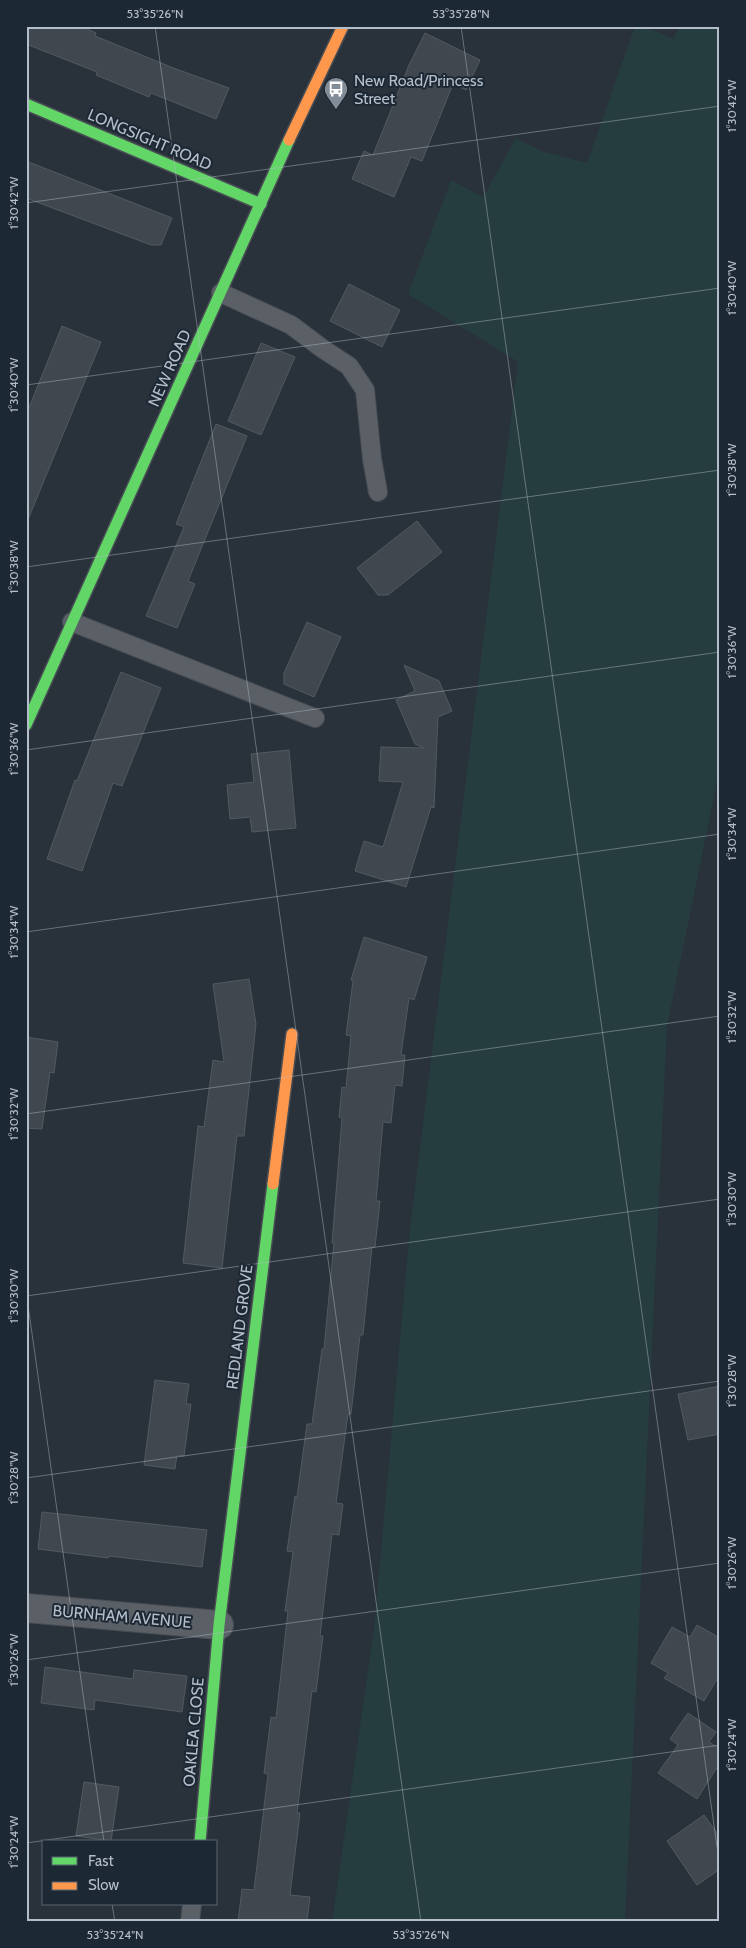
<svg xmlns="http://www.w3.org/2000/svg" width="746" height="1948" viewBox="0 0 746 1948" font-family="Cabin,sans-serif">
	<rect width="100%" height="100%" fill="#29313a"/>
	<polygon fill="#263d40" points="635,26 645,26 673,39 680,26 720,26 720,768 667,1026 625,1922 332,1922 374,1629 410,1228 518,362 408,294 451,180 483,197 516,138 541,151 587,163"/>
	<g fill="#40474e" stroke="#525961">
		<polygon points="26,26 80,26 96,33 95,36 176,69 229,88 216,119 151,93 149,97 96,75 97,72 26,44"/>
		<polygon points="425,33 480,60 466,90 453,84 422,161 411,157 394,197 352,179 364,151 373,155 409,65"/>
		<polygon points="26,161 172,218 161,245 151,245 26,198"/>
		<polygon points="349,284 400,310 382,347 330,321"/>
		<polygon points="62,326 101,342 27,522 26,415"/>
		<polygon points="261,343 295,357 261,435 228,421"/>
		<polygon points="216,424 247,436 188,581 195,584 177,628 146,616 184,527 176,524"/>
		<polygon points="417,521 442,552 388,595 378,595 357,568"/>
		<polygon points="307,622 341,637 314,697 284,684 284,673"/>
		<polygon points="404,665 439,681 452,711 438,717 434,808 431,807 406,887 355,871 364,841 383,847 403,782 379,781 381,747 424,748 415,744 396,700 415,691"/>
		<polygon points="121,672 161,688 122,786 113,783 82,871 47,859 75,780 77,781"/>
		<polygon points="289,750 296,828 252,832 250,817 230,819 227,785 254,782 251,754"/>
		<polygon points="364,937 427,957 414,1000 409,998 401,1055 405,1055 402,1086 395,1085 391,1123 383,1122 376,1201 380,1201 375,1247 372,1247 363,1335 360,1335 351,1414 348,1414 336,1503 343,1504 339,1535 332,1534 320,1636 323,1636 316,1692 312,1691 297,1813 300,1813 290,1895 310,1897 307,1922 238,1922 242,1889 254,1890 268,1774 264,1773 271,1717 276,1718 288,1611 285,1611 293,1552 287,1551 295,1496 297,1497 307,1424 312,1424 322,1349 324,1349 334,1243 332,1243 342,1118 339,1117 342,1087 346,1088 351,1036 346,1035 353,981 351,980"/>
		<polygon points="249,979 256,1024 244,1136 237,1136 222,1268 183,1263 198,1126 204,1127 213,1060 224,1062 213,984"/>
		<polygon points="26,1037 58,1042 54,1073 50,1072 42,1129 26,1128"/>
		<polygon points="155,1380 189,1384 186,1404 191,1404 184,1456 177,1455 175,1469 144,1465"/>
		<polygon points="720,1386 720,1434 688,1440 678,1394"/>
		<polygon points="42,1512 207,1530 202,1567 109,1556 108,1558 38,1549"/>
		<polygon points="697,1625 720,1638 720,1674 704,1701 664,1678 668,1673 651,1663 672,1627 690,1637"/>
		<polygon points="45,1667 133,1679 134,1670 187,1676 182,1712 95,1700 94,1710 41,1703"/>
		<polygon points="688,1713 716,1732 709,1742 720,1749 720,1763 697,1799 658,1773 678,1745 670,1739"/>
		<polygon points="84,1782 119,1787 111,1841 76,1836"/>
		<polygon points="704,1815 720,1837 720,1869 697,1885 667,1841"/>
	</g>
	<g fill="none" stroke-linecap="round" stroke-linejoin="round">
		<g stroke="#484d54" stroke-width="20">
			<g id="lane">
				<polyline points="221,293 291,325 323,349 349,366 365,390 372,459 378,492"/>
				<polyline points="72,622 315,718"/>
				<polyline points="190,1922 192,1904"/>
			</g>
		</g>
		<g stroke="#484d54" stroke-width="30">
			<polyline id="street" points="26,1608 219,1625"/>
		</g>
		<g stroke="#484d54" stroke-width="14">
			<g id="fast">
				<polyline points="26,104 261,204"/>
				<polyline points="26,725 289,140"/>
				<polyline points="200,1842 219,1625 273,1184"/>
			</g>
		</g>
		<g stroke="#484d54" stroke-width="14">
			<g id="slow">
				<polyline points="289,140 343,26"/>
				<polyline points="273,1184 292,1034"/>
			</g>
		</g>
		<use href="#lane" stroke="#5b6067" stroke-width="18"/>
		<use href="#street" stroke="#5b6067" stroke-width="28"/>
		<use href="#fast" stroke="#63d668" stroke-width="11"/>
		<use href="#slow" stroke="#ff974d" stroke-width="11"/>
	</g>
	<path fill="none" stroke="#b4beca" stroke-width="1" stroke-opacity="0.45" d="M155,26L421,1922M461,26L720,1868M26,203L720,106M26,385L720,288M26,567L720,470M26,750L720,652M26,932L720,834M26,1114L720,1016M26,1291L104,1842M26,1296L720,1199M26,1478L720,1381M26,1660L720,1563M26,1843L720,1745M112,1904L115,1922"/>
	<defs>
		<g id="bus-pin" transform="scale(1.25)"><path d="M0 17L-7.5 6A9.5 9.5 0 1 1 7.5 6Z" fill="#838d98" stroke="#1d2835"/><path d="M-5-6H5V4H4V6H2V4H-2V6H-4V4H-5ZM-3.5-4V0h7V-4ZM-3.5 1.2v1.5H-2V1.2ZM2 1.2v1.5H3.5V1.2Z" fill="#fff"/></g>
	</defs>
	<g fill-rule="evenodd">
		<use href="#bus-pin" x="336" y="89"/>
	</g>
	<g text-anchor="middle" stroke-width="4" stroke-linejoin="round" paint-order="stroke">
		<g font-size="16" fill="#b4beca" stroke="#1d2835" text-anchor="start">
			<text x="354" y="86">New Road/Princess<tspan x="354" dy="18">Street</tspan></text>
		</g>
		<g font-size="16" fill="#b4beca" stroke="#1d2835">
			<text transform="translate(150 139) rotate(23)" y="6">LONGSIGHT ROAD</text>
			<text transform="translate(169 368) rotate(-66)" y="6">NEW ROAD</text>
			<text transform="translate(239 1327) rotate(-83)" y="6">REDLAND GROVE</text>
			<text transform="translate(122 1616) rotate(5)" y="6">BURNHAM AVENUE</text>
			<text transform="translate(193 1732) rotate(-85)" y="6">OAKLEA CLOSE</text>
		</g>
	</g>
	<rect width="746" height="1948" fill="none" stroke="#1d2835" stroke-width="55"/>
	<rect x="42" y="1840" width="175" height="65" fill="#1d2835" stroke="#596471"/>
	<rect x="52" y="1857" width="25" height="8" fill="#63d668" stroke="#596471"/>
	<text x="88" y="1866" font-size="15" fill="#b4beca">Fast</text>
	<rect x="52" y="1882" width="25" height="8" fill="#ff974d" stroke="#596471"/>
	<text x="88" y="1890" font-size="15" fill="#b4beca">Slow</text>
	<rect x="28" y="28" width="690" height="1892" fill="none" stroke="#b4beca" stroke-width="2"/>
	<g font-size="12" text-anchor="middle" fill="#b4beca">
		<text x="155" y="18">53°35'26"N</text>
		<text x="461" y="18">53°35'28"N</text>
		<text transform="translate(732 106) rotate(-90)" y="4">1°30'42"W</text>
		<text transform="translate(14 203) rotate(-90)" y="4">1°30'42"W</text>
		<text transform="translate(732 288) rotate(-90)" y="4">1°30'40"W</text>
		<text transform="translate(14 385) rotate(-90)" y="4">1°30'40"W</text>
		<text transform="translate(732 470) rotate(-90)" y="4">1°30'38"W</text>
		<text transform="translate(14 567) rotate(-90)" y="4">1°30'38"W</text>
		<text transform="translate(732 652) rotate(-90)" y="4">1°30'36"W</text>
		<text transform="translate(14 749) rotate(-90)" y="4">1°30'36"W</text>
		<text transform="translate(732 834) rotate(-90)" y="4">1°30'34"W</text>
		<text transform="translate(14 932) rotate(-90)" y="4">1°30'34"W</text>
		<text transform="translate(732 1017) rotate(-90)" y="4">1°30'32"W</text>
		<text transform="translate(14 1114) rotate(-90)" y="4">1°30'32"W</text>
		<text transform="translate(732 1199) rotate(-90)" y="4">1°30'30"W</text>
		<text transform="translate(14 1296) rotate(-90)" y="4">1°30'30"W</text>
		<text transform="translate(732 1381) rotate(-90)" y="4">1°30'28"W</text>
		<text transform="translate(14 1478) rotate(-90)" y="4">1°30'28"W</text>
		<text transform="translate(732 1563) rotate(-90)" y="4">1°30'26"W</text>
		<text transform="translate(14 1660) rotate(-90)" y="4">1°30'26"W</text>
		<text transform="translate(732 1745) rotate(-90)" y="4">1°30'24"W</text>
		<text transform="translate(14 1842) rotate(-90)" y="4">1°30'24"W</text>
		<text x="115" y="1939">53°35'24"N</text>
		<text x="421" y="1939">53°35'26"N</text>
	</g>
</svg>
